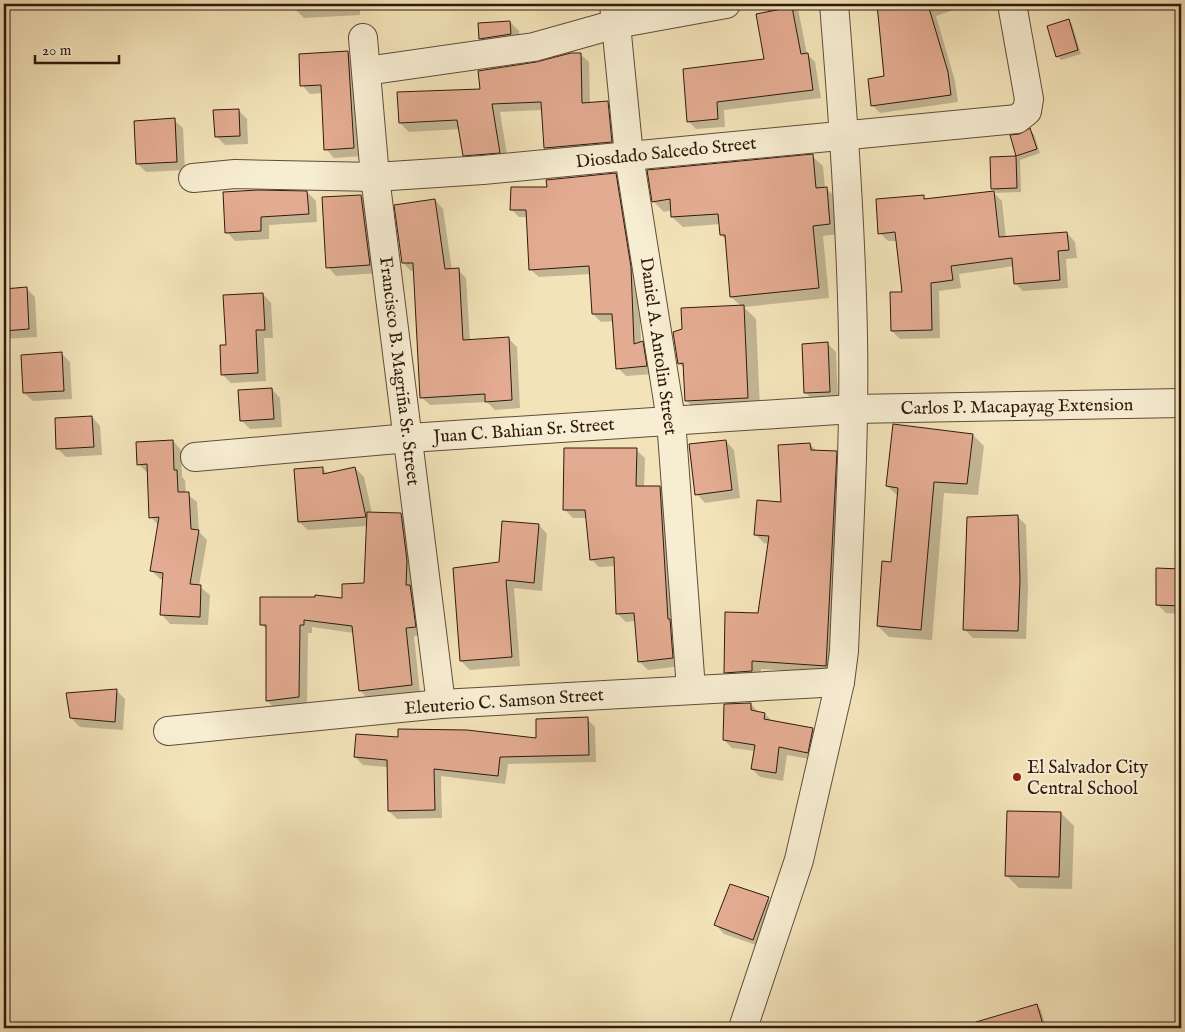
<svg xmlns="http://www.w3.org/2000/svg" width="1185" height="1032" viewBox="0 0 1185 1032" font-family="'IM FELL English',serif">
	<rect width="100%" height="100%" fill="#f3e3b9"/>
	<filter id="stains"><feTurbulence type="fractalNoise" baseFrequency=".004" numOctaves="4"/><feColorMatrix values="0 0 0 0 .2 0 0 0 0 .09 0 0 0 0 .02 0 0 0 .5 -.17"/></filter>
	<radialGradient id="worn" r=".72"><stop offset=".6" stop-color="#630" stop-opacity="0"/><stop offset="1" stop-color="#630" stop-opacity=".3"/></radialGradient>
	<g fill="#0003">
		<polygon points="295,4 360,4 360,15 304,18 295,9"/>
		<polygon points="768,4 797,4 807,54 815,62 821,98 724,110 725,127 696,129 688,121 765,60"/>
		<polygon points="877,4 970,4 936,16 955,81 958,102 880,113 872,105 885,77"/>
		<polygon points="974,4 1007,4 980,10"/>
		<polygon points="1068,20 1072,24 1081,54 1061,60 1057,56"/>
		<polygon points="510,22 519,31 519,43 489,47 480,39"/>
		<polygon points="347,52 356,61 362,156 334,158 326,149 322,93 310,94 302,85"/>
		<polygon points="580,54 589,62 590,103 607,102 616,111 620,150 554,157 545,148 542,110 500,112 508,161 473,164 464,155 460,129 409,132 400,123 481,90 537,64"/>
		<polygon points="238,110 247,119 248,144 225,145 216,136"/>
		<polygon points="174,120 183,128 185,170 146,172 138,164"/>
		<polygon points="1030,130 1034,134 1040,153 1020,160 1021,192 994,193 1002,201 1006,238 1067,233 1075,242 1077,258 1066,259 1068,288 1023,291 1015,283 1014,266 959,274 961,288 939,291 940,338 900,339 892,331 904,293 897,241 888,241 880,233 923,197 927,200 996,192 992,188 991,158 1018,157 1011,136 1019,136"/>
		<polygon points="812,156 823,166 825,188 837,198 839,234 823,236 829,298 744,307 756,319 760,410 699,413 686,400 685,369 679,363 741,306 731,297 726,240 721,235 720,224 683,227 672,217 672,210 664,212 653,201"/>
		<polygon points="615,174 623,182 638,276 641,343 650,351 654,374 626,376 618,368 614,321 601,322 593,314 591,274 539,277 531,270 528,217 519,217 511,209 548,188"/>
		<polygon points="307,192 316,201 317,222 269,225 269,239 235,241 227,232"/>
		<polygon points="361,196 370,205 378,273 336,276 328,267"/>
		<polygon points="435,200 443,209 452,270 458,270 466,278 470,341 508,338 517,347 520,408 495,410 487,402 430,405 421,397 414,271 411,271 403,263"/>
		<polygon points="26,288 35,297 37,337 4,339 4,289"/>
		<polygon points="263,294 271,303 273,338 264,338 266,381 231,383 223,375 227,346"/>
		<polygon points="827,343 836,352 838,400 814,401 806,393"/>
		<polygon points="62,354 70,362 72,399 33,401 24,393"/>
		<polygon points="272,389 280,398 282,427 250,429 241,420"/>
		<polygon points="92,417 100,426 102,455 66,457 58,449"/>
		<polygon points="973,435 984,446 978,495 944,493 932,640 889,637 878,626 893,563 899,497 887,486"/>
		<polygon points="173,441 181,450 182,477 185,480 186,493 197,502 199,532 207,540 199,586 210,595 208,625 170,624 162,615 164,580 160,579 151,570 158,525 151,517 148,473 138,464"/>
		<polygon points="726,441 734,450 740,498 705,503 697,494"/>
		<polygon points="810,444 817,452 836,452 845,461 835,674 761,669 760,679 734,681 725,672 759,614 770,544 764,543 755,534 783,503"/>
		<polygon points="636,450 645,458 644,488 660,488 668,496 681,666 648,670 639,661 636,621 626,622 617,613 615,566 599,567 591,559 587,518 573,518 564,509"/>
		<polygon points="322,468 328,474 355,468 364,477 372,513 401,514 409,523 423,635 414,636 420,693 368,699 360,690 354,633 312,627 312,633 308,633 307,706 276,709 267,701 268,631 261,624 343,599 365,585 367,526 308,530 299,522"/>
		<polygon points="1017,516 1026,525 1028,589 1026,639 973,638 964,629"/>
		<polygon points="539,525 547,534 542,591 514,588 520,666 470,670 461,661 500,563"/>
		<polygon points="1158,569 1181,570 1181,614 1166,613 1157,604"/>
		<polygon points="116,690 125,699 123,730 80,727 71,718"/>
		<polygon points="751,704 759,713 765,714 773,722 813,729 821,737 815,760 787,755 783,781 760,777 752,769 755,751 732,748 724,740"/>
		<polygon points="587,719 595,727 596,762 508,764 505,784 441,776 442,818 397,819 389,811 388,767 363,765 355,757 399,739 537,740"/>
		<polygon points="1061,813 1074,826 1072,889 1019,888 1006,875"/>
		<polygon points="768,899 777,907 762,947 724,934 716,925"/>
		<polygon points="1037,1006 1041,1010 1046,1028 1017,1028 1013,1013"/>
	</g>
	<g fill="#e3ab91" stroke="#2f1a0e">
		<polygon points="877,4 923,4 924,9 929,8 948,72 951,95 871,106 868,79 884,76"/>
		<polygon points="792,7 801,54 808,53 813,90 717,102 718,119 687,122 683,69 764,59 756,14"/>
		<polygon points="1069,19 1078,50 1056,57 1047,26"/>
		<polygon points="510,21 511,34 479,39 478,23"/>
		<polygon points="348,51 354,148 324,150 321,85 300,86 299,54"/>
		<polygon points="571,53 581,53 582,103 608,101 612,142 544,148 541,102 492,104 500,153 463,156 457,120 399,123 397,92 480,89 478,71 536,62"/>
		<polygon points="239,109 240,136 215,137 213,110"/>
		<polygon points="175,118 177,162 136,164 134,121"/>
		<polygon points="1030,128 1037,149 1016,156 1010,135 1019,134"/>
		<polygon points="813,154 816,188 827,187 830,224 813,226 819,288 730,297 725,235 720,235 718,214 671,217 670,199 652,202 647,170"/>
		<polygon points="1016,156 1017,188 991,189 990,157"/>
		<polygon points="616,173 631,267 634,344 643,341 647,366 616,369 612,314 592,314 589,266 529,270 526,210 510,210 511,187 547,187 546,180"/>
		<polygon points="258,190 307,191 309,214 261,217 261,231 225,233 223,192"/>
		<polygon points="994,191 999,237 1067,232 1069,250 1058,251 1060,280 1014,284 1012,258 951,266 953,280 931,283 932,330 891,331 890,292 902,292 895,232 878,234 876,199 924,195 924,199"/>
		<polygon points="361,195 370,265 326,268 322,197"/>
		<polygon points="435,199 445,269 459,268 463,340 509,337 512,400 485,402 485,394 420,398 413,263 402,263 394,205"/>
		<polygon points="27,287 29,329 4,331 4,289"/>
		<polygon points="263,293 265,330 256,330 258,373 221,375 220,345 226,345 223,295"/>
		<polygon points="744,305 748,398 685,401 683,363 678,364 673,332 682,329 681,308"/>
		<polygon points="828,342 830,392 804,393 802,344"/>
		<polygon points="62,352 64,391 23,393 21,355"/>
		<polygon points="272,388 274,419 240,421 238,390"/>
		<polygon points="92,416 94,447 56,449 55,418"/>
		<polygon points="893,424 973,434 967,484 934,482 921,630 877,626 882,561 891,562 898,488 886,486"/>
		<polygon points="173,440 174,470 177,470 178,492 189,492 191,529 199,530 190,584 201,585 200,617 160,615 163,573 150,571 159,517 149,518 147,464 137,465 136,442"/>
		<polygon points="726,440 732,490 695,495 689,444"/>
		<polygon points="810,443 811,450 837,451 826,666 752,661 752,671 724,673 725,612 758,613 769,536 754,535 757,500 781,502 778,445"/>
		<polygon points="564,448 637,448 636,486 660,486 668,619 670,619 673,658 638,662 634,613 616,614 614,557 590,560 585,510 563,510"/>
		<polygon points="323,467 323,474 355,467 366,517 298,522 294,469"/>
		<polygon points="367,512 401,513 407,561 406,585 410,585 416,627 406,628 412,685 359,691 352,626 304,620 304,625 300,625 299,697 266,701 266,625 260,625 260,597 315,597 315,595 342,598 342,584 364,583"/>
		<polygon points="1018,515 1020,580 1018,631 963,630 967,517"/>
		<polygon points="502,521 539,524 534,583 506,580 512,657 460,661 453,568 499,562"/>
		<polygon points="1156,568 1181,569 1181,606 1156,605"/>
		<polygon points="117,689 115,722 70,718 66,693"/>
		<polygon points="751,703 751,710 765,713 764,719 813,728 808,753 779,747 776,773 751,769 755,745 723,740 724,704"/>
		<polygon points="588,717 589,755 500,757 498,776 434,769 435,810 388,811 387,760 354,757 356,734 398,737 398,729 467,730 536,738 536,719"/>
		<polygon points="1007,811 1061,812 1059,877 1005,876"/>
		<polygon points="730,884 769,897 753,940 714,925"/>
		<polygon points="1037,1004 1044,1028 977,1028 976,1022"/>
	</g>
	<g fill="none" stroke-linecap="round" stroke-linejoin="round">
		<g stroke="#604c39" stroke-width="30">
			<g id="minor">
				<polyline points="614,4 629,156 671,420 691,689"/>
				<polyline points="363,38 375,177 441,704"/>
				<polyline points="366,71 534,47 616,24 726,4"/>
				<polyline points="193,178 235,174 375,177 483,170 1017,119 1027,111 1029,99 1012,4"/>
				<polyline points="195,457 409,438 853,409 1181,403"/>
				<polyline points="168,731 441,704 840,682"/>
				<path d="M743,1028L799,860L840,682L844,651C848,546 855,441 853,337C851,225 843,114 834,4"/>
			</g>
		</g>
		<use href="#minor" stroke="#f7edd2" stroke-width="28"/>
	</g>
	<circle fill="#8f2418" stroke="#f7edd2" stroke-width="2" cx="1017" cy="777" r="5"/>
	<g text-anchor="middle" stroke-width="4" stroke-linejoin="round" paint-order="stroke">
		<g font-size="18" fill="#2f1a0e" stroke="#f7edd2">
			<text transform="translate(666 152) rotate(-6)" y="6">Diosdado Salcedo Street</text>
			<text transform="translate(659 346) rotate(82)" y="6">Daniel A. Antolin Street</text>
			<text transform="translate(400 371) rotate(83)" y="6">Francisco B. Magriña Sr. Street</text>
			<text transform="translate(1017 406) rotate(-1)" y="6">Carlos P. Macapayag Extension</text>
			<text transform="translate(524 430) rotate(-4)" y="6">Juan C. Bahian Sr. Street</text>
			<text transform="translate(504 701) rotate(-4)" y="6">Eleuterio C. Samson Street</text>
		</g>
		<g font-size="18" fill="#2f1a0e" stroke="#f7edd2" text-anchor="start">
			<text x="1027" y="773">El Salvador City<tspan x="1027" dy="21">Central School</tspan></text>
		</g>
	</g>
	<rect width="1185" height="1032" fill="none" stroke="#f3e3b9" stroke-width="20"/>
	<rect x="5" y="5" width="1175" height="1022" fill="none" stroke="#2f1a0e" stroke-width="2.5"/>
	<rect x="10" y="10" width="1165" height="1012" fill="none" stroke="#2f1a0e"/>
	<path d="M35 55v8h84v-8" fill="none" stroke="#2f1a0e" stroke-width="2.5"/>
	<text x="42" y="55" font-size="15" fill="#2f1a0e" stroke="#f7edd2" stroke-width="4" paint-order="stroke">20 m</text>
	<rect width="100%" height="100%" filter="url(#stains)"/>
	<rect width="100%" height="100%" fill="url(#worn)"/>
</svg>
